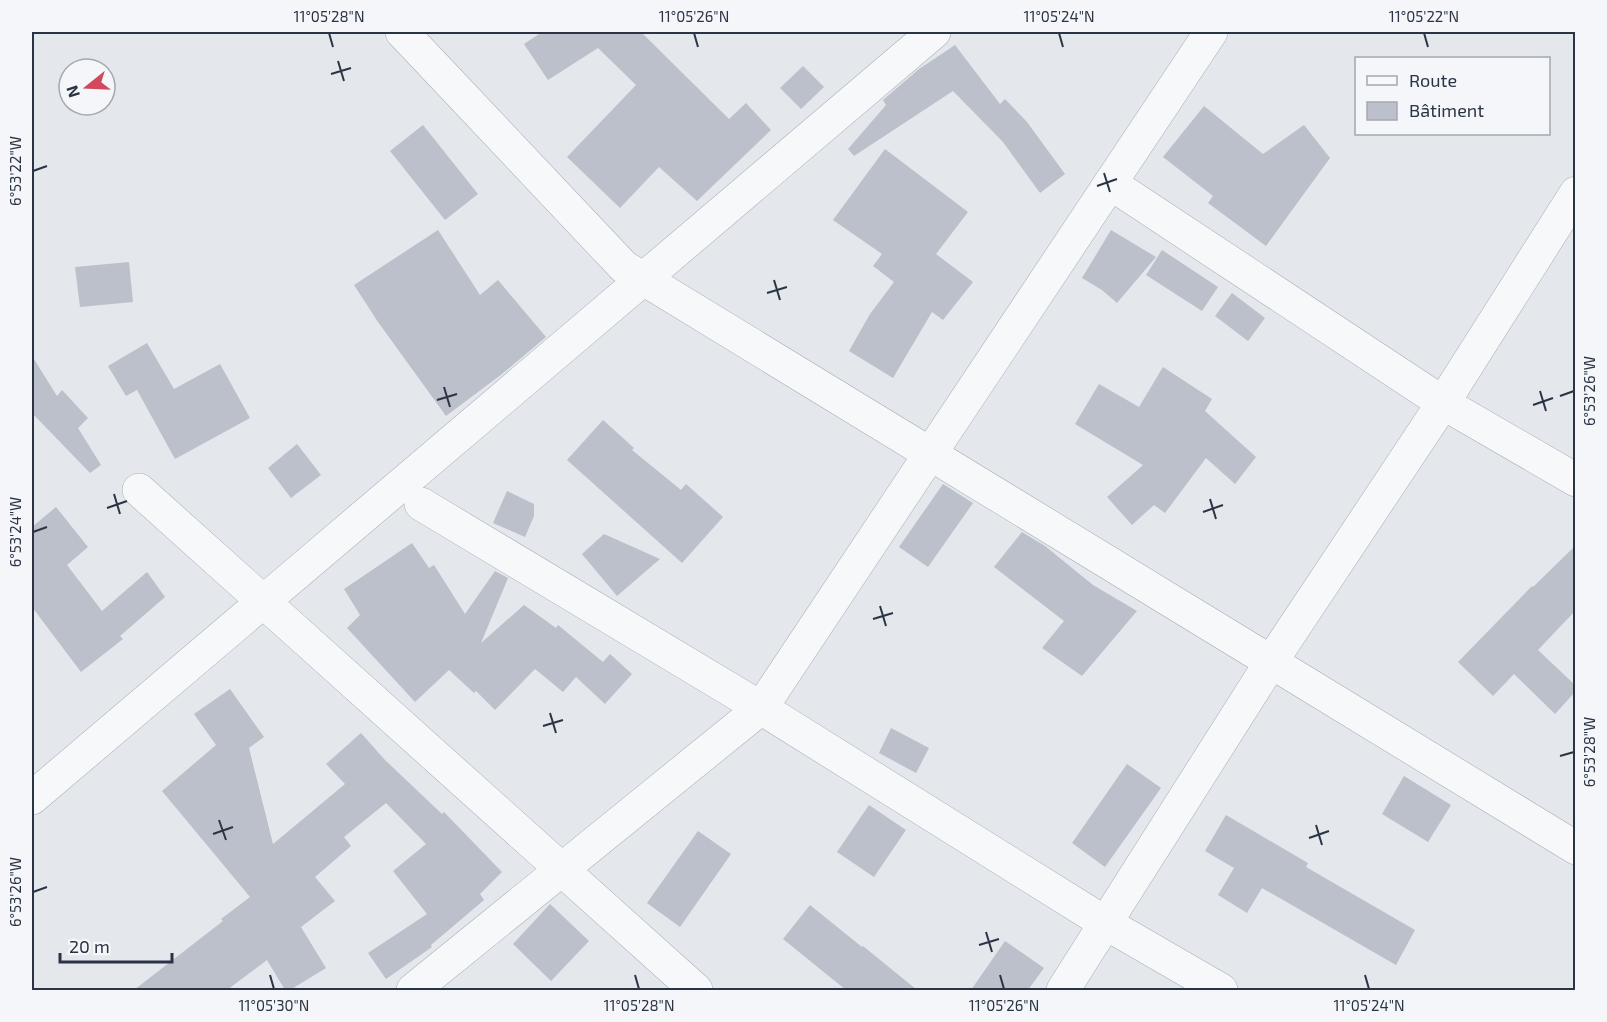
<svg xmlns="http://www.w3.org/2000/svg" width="1607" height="1022" viewBox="0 0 1607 1022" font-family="'Exo 2',sans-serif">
	<rect width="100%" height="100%" fill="#e4e7ec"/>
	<g fill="#bbc0ca">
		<polygon points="542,32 641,32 729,119 746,103 771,130 697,201 659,167 620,208 567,157 636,85 598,48 548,80 524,44"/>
		<polygon points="955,45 1000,104 1005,99 1027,122 1065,174 1040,193 1003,142 953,91 854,156 848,149 886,105 883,100 919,69"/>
		<polygon points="803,66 824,87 801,109 780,88"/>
		<polygon points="1204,106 1263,154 1304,125 1330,158 1266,246 1208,203 1213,196 1163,157"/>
		<polygon points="423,125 478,194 445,220 390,151"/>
		<polygon points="885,149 968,212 936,254 973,282 943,320 932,312 893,378 849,351 870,314 894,282 873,266 882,254 833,220"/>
		<polygon points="438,230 480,295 498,280 546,337 502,374 446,416 378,322 354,285"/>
		<polygon points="1111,230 1156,257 1117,303 1102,290 1082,278"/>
		<polygon points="1162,250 1218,287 1202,311 1146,275"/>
		<polygon points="129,262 133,302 80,307 75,267"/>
		<polygon points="1232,293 1265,318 1248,341 1215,316"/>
		<polygon points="147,343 174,389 220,364 250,418 175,459 137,390 126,396 108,366"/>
		<polygon points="32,356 57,396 62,390 88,418 78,428 101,465 90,473 32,413"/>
		<polygon points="1163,367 1212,399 1205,411 1256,457 1235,484 1206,458 1165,513 1154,505 1132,525 1107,497 1143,465 1075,424 1099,384 1139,407"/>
		<polygon points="603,420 634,448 632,450 681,490 686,484 723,517 682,563 567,460"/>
		<polygon points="297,444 321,475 291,498 268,468"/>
		<polygon points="943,484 973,503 928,567 899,547"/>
		<polygon points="507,491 534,504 534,516 525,537 493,523"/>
		<polygon points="56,507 88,547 67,565 102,611 147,572 165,597 120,636 123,639 81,672 32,607 32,527"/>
		<polygon points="1022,532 1045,546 1093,585 1137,611 1082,676 1042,648 1064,621 994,567"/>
		<polygon points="604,534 660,559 617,596 582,554"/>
		<polygon points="412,543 429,568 434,565 465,614 495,571 508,578 481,643 524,605 556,628 558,625 603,662 610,654 632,674 605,704 576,677 563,692 535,669 495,710 476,691 474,693 449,670 415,702 347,628 360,615 344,589"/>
		<polygon points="1575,546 1575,611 1538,650 1575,685 1575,692 1555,714 1514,674 1493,696 1458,662 1532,586 1533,587"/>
		<polygon points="230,689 264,737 249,748 273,844 345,784 326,764 361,733 385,760 442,814 444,812 502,872 480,894 484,900 431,945 432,947 386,979 368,953 427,914 393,871 426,844 386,803 344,837 351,846 315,877 335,901 301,927 326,968 290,990 285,990 267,960 227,990 134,990 223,921 221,919 250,897 162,791 216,745 194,714"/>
		<polygon points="891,728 929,748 916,773 879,753"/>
		<polygon points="1127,764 1161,788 1105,867 1072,843"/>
		<polygon points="1404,776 1451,805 1428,842 1382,814"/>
		<polygon points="869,805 906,830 874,877 837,852"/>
		<polygon points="1226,815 1308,863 1306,867 1415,930 1396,965 1262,888 1247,913 1218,895 1234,868 1205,851"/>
		<polygon points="698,831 731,854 680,927 647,903"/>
		<polygon points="550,904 589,941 551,981 513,944"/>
		<polygon points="810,905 862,947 863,946 917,990 846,990 783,939"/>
		<polygon points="1005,941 1044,968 1028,990 971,990"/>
	</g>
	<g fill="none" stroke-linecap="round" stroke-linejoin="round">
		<g stroke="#a9aeb7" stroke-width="34">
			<g id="street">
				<polyline points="402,32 624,267 1576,848"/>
				<polyline points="1110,183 1443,403 1576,480"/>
				<polyline points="139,490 696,990"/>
				<polyline points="421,504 761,708 1107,924 1221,990"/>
				<polyline points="32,798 934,32"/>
				<polyline points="413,990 761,708 1211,32"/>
				<polyline points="1063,990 1271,662 1443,403 1576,193"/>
			</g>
		</g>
		<use href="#street" stroke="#f7f8fa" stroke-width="33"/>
	</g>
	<path fill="none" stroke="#2b3445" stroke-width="2" d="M329,33L333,47M694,33L698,47M1059,33L1063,47M1424,33L1428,47M338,61L344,81M331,74L351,68M33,171L47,166M1104,173L1110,192M1097,186L1117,179M774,280L780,300M767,293L787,287M444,387L450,407M1540,391L1546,411M1560,396L1574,391M437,400L457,394M1533,405L1553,398M114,494L120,514M1210,499L1216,519M107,508L127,501M1203,512L1223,505M33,532L47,527M880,606L886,626M873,619L893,613M550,713L556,733M543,726L563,720M1560,756L1574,752M219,820L226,840M1316,825L1322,845M213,834L233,827M1309,838L1329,831M33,892L47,887M986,932L992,952M979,945L999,939M270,975L274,989M635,975L639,989M1000,975L1004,989M1365,975L1369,989"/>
	<rect width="1607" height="1022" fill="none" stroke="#f4f6f9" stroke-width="66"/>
	<rect x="1355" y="57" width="195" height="78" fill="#f4f6f9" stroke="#a4a8b1" stroke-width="1.5"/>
	<rect x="1367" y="76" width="30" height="9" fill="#f7f8fa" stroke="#a4a8b1" stroke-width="1.5"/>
	<text x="1409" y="87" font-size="18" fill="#2b3445">Route</text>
	<rect x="1367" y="102" width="30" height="18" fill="#bbc0ca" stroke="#a4a8b1" stroke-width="1.5"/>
	<text x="1409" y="117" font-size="18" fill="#2b3445">Bâtiment</text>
	<g transform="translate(87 87) rotate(252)"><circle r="28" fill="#f4f6f9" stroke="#a4a8b1" stroke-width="1.5"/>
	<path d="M0-4.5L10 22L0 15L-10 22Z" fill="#d1495b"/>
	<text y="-9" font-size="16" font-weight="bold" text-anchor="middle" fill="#2b3445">N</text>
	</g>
	<path d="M60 953v9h112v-9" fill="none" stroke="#2b3445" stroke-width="3"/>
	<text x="69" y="953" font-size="18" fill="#2b3445" stroke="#f4f6f9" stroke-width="4.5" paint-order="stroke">20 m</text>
	<rect x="33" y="33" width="1541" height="956" fill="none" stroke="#2b3445" stroke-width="2"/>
	<g font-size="15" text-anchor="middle" fill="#2b3445">
		<text x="329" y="22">11°05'28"N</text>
		<text x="694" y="22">11°05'26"N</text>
		<text x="1059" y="22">11°05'24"N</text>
		<text x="1424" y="22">11°05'22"N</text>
		<text transform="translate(16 171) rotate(-90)" y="5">6°53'22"W</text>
		<text transform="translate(1590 391) rotate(-90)" y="5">6°53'26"W</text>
		<text transform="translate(16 532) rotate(-90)" y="5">6°53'24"W</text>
		<text transform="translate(1590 752) rotate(-90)" y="5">6°53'28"W</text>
		<text transform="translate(16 892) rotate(-90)" y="5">6°53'26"W</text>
		<text x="274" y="1011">11°05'30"N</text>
		<text x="639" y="1011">11°05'28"N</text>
		<text x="1004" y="1011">11°05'26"N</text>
		<text x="1369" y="1011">11°05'24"N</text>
	</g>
</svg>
